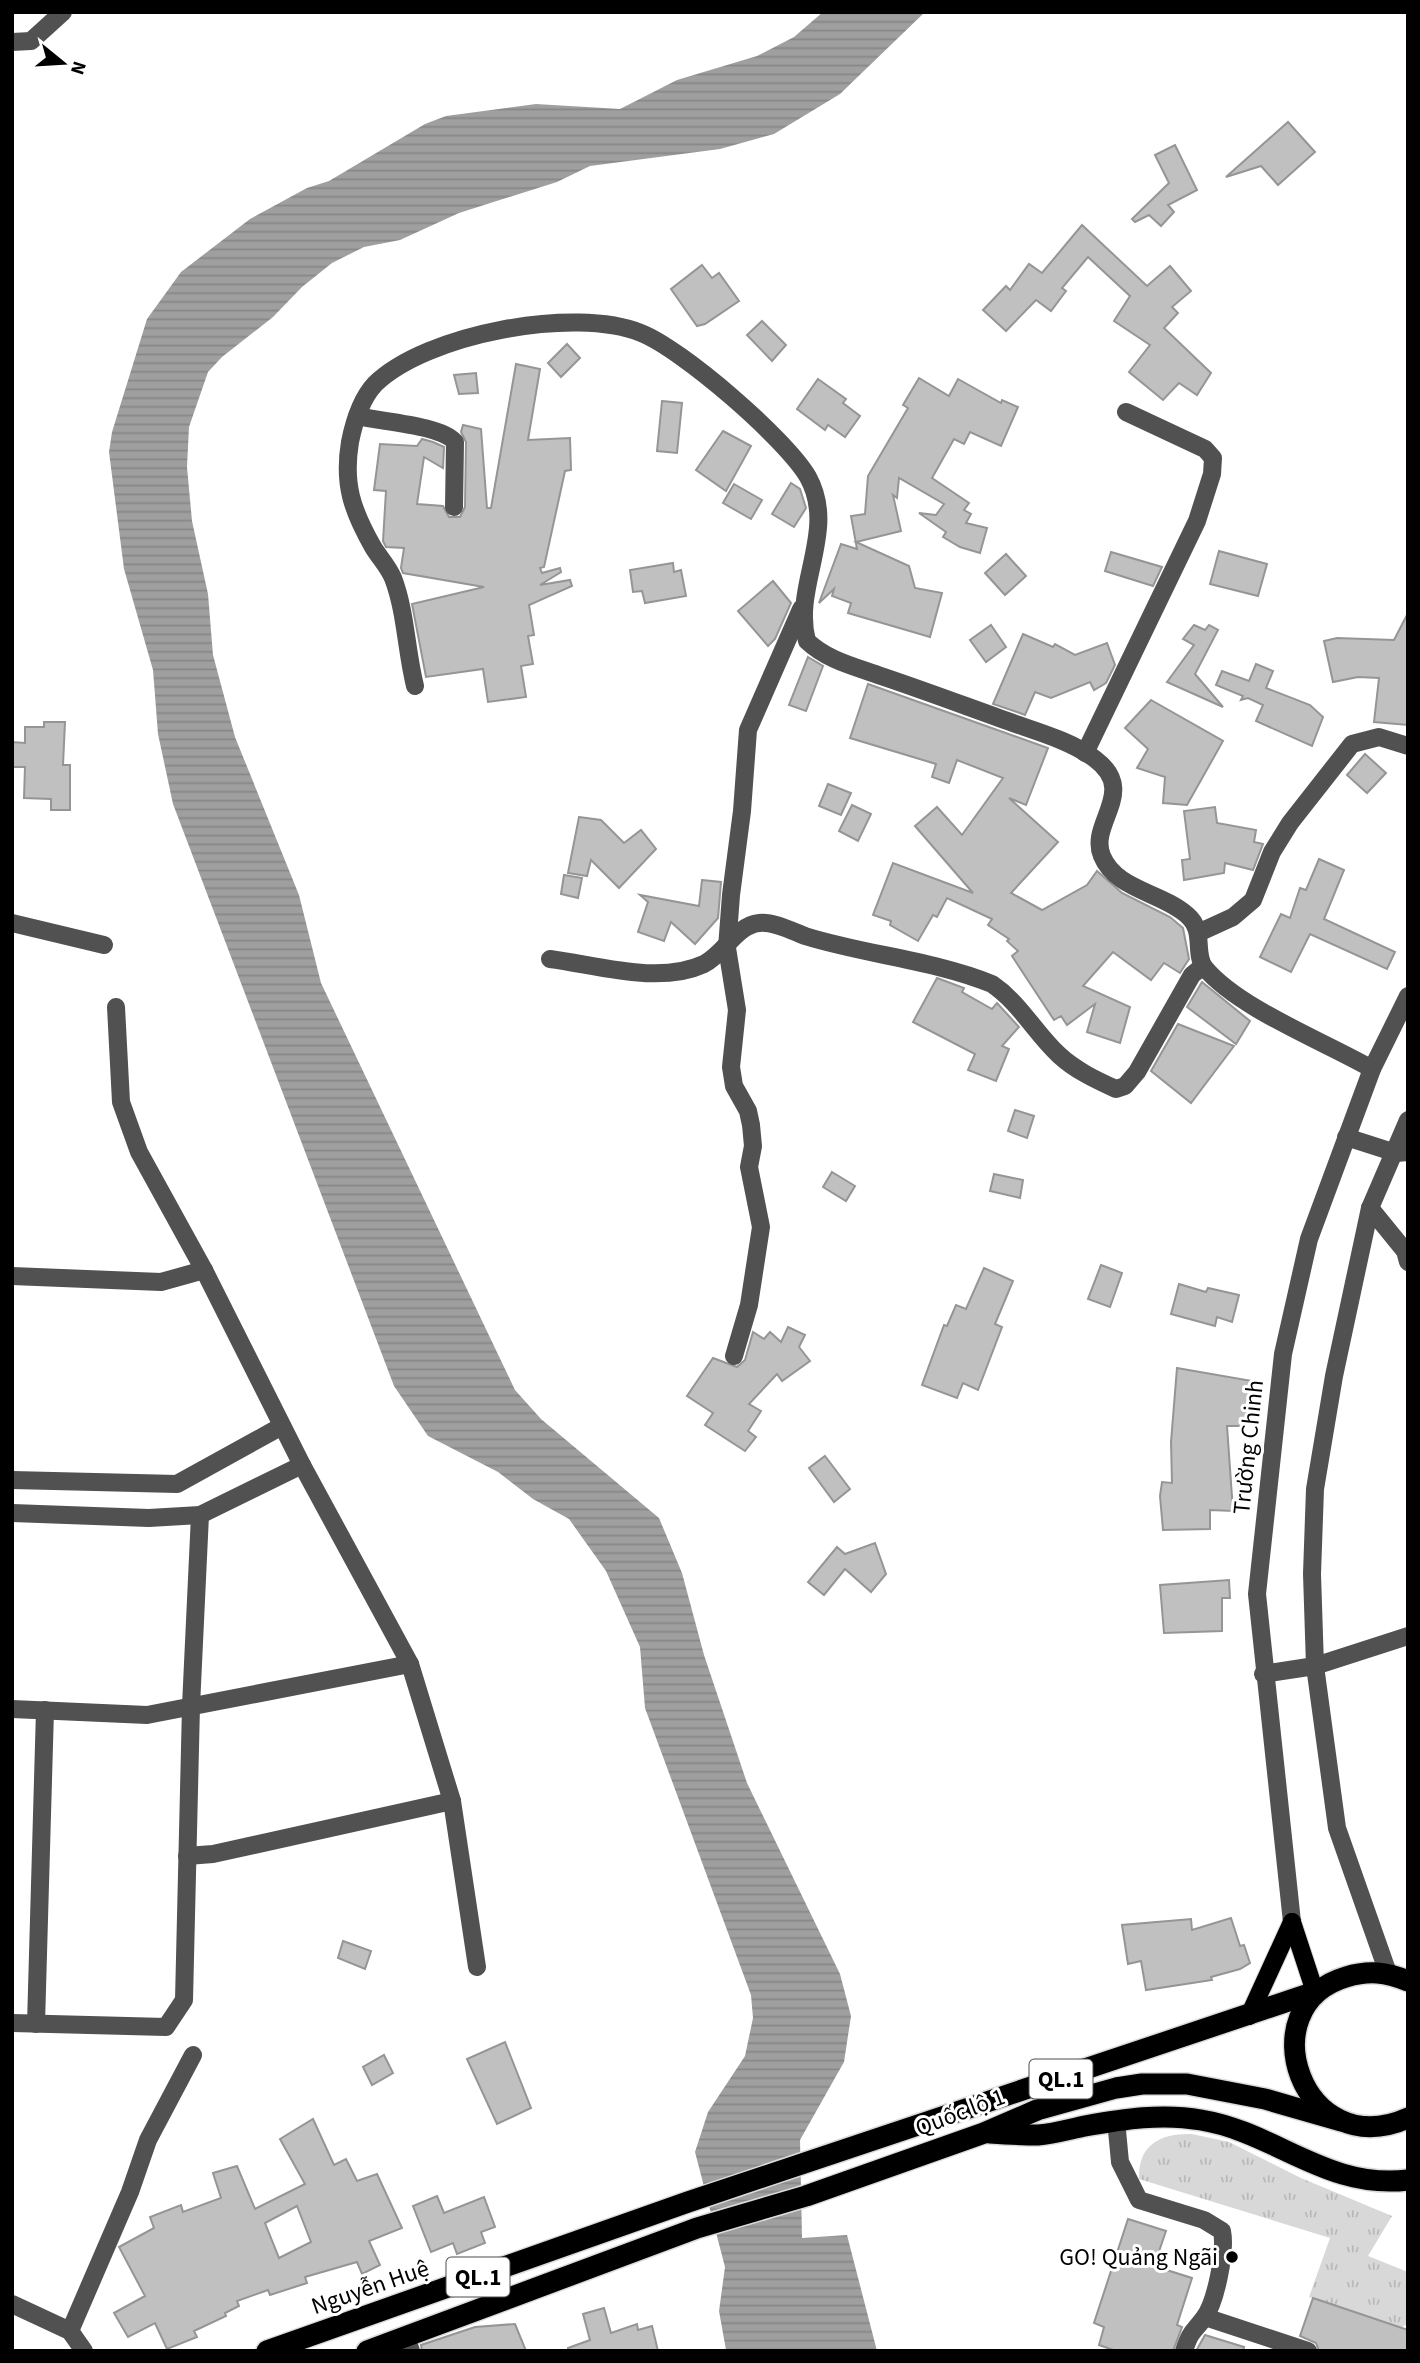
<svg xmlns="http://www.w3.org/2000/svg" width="1420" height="2363" viewBox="0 0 1420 2363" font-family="'Source Sans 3',sans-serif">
	<defs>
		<pattern id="grass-tufts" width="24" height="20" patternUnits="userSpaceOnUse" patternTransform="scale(1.75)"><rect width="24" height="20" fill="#d8d8d8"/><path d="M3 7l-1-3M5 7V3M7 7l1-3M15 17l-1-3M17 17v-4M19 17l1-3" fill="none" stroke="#b8b8b8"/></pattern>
		<pattern id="water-rules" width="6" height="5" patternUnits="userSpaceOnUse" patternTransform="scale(1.75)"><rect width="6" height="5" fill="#9f9f9f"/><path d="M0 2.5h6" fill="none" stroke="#878787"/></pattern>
	</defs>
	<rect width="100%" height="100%" fill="#fff"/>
	<path fill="url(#grass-tufts)" d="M1192,2134L1229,2142L1301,2178L1392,2216L1368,2256L1408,2272V2323L1401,2328L1309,2297L1330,2238L1139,2179C1138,2144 1161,2133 1192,2134Z"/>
	<polygon fill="url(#water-rules)" points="823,12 925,12 840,94 774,134 720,149 590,166 557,182 459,213 400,240 364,247 332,263 302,287 273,317 222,357 208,372 189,427 187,467 192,521 208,594 213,655 235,737 299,895 321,983 515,1390 541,1419 659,1518 682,1573 704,1655 747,1783 840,1974 851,2016 844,2062 800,2140 802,2238 847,2235 877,2351 726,2350 719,2311 725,2267 695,2152 708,2112 745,2056 753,2018 751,1995 645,1708 640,1647 606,1571 569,1519 533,1499 498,1472 428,1436 394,1386 173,804 158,734 153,670 124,569 109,452 112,432 147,319 181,272 250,219 307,188 329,181 425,124 446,116 536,104 620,109 677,80 757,56 794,37"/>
	<g fill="#c0c0c0" stroke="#959595" stroke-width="2" fill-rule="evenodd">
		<polygon points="1288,122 1315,152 1278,185 1261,166 1226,177"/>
		<polygon points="1175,145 1197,190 1168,205 1174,212 1161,226 1149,215 1135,222 1132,219 1169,183 1155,155"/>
		<polygon points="1082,225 1147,286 1170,266 1191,291 1172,307 1178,313 1164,328 1211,373 1197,395 1179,383 1163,400 1129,372 1150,345 1114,321 1130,296 1088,257 1062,288 1066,291 1051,311 1036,300 1006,331 983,310 1006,286 1010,290 1029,264 1042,273"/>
		<polygon points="702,265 712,278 719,273 739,301 705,324 697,326 671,289"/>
		<polygon points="762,321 786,345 772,361 747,335"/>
		<polygon points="567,344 580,358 561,377 548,363"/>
		<polygon points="516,364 540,369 528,440 570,438 571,470 565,471 544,567 540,568 542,573 560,568 561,572 540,585 570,580 572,586 529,605 534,635 528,636 533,664 521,666 526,697 488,702 483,669 426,677 412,604 484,587 403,573 401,568 404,548 386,547 383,541 386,491 374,490 380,444 417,446 422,439 433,442 444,447 443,468 424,457 417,504 443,506 449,517 460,517 465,507 466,442 461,432 463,425 481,429 487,508 491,508"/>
		<polygon points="476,373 478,393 459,394 454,375"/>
		<polygon points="919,378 949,396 958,379 1001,403 1002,400 1018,407 1001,446 970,432 964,444 954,439 932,478 969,503 964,510 971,514 966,523 987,528 980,553 960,547 943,537 946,532 919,513 936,515 944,504 899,478 897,498 893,495 901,531 856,542 909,566 915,588 942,593 930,637 848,613 851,603 832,596 834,589 819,603 841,544 857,549 851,516 865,514 868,476 908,408 903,405"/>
		<polygon points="818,379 846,399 843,403 860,416 845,437 828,425 825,430 797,409"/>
		<polygon points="662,401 682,403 677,453 657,451"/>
		<polygon points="723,431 751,446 726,491 696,470"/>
		<polygon points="791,483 800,489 806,508 794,527 772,514"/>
		<polygon points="734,484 762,500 751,519 723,503"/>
		<polygon points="1219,551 1267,564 1258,596 1210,584"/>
		<polygon points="1111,552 1162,567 1153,586 1105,571"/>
		<polygon points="1006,554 1026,576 1005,595 985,573"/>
		<polygon points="673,563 674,572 681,570 686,596 645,603 642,591 633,592 630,570"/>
		<polygon points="773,581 791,603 775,639 768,646 738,611"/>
		<polygon points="1408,613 1408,725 1374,722 1379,678 1358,677 1333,682 1324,641 1337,638 1394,640"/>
		<polygon points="991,625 1006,647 986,662 970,640"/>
		<polygon points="1194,625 1205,630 1209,625 1218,630 1195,674 1223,707 1167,682 1194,645 1183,639"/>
		<polygon points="1023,634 1053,647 1055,644 1075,655 1107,643 1115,665 1106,683 1094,690 1090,682 1051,698 1035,692 1025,715 1017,712 993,704"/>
		<polygon points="808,657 823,666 806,711 789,705"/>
		<polygon points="1256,664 1273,671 1266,688 1310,705 1323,717 1312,746 1256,721 1263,705 1248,698 1241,700 1243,696 1216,685 1222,671 1249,681"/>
		<polygon points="868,684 1048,748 1026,805 1009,798 1058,842 1011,893 1042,910 1087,885 1097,871 1122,893 1170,917 1183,928 1189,959 1180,973 1164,963 1151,980 1113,952 1083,986 1130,1007 1120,1043 1087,1032 1095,1004 1067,1025 1061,1016 1054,1020 1012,956 1018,951 1007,941 1009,939 988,925 992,919 947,898 937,917 933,915 918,941 890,925 891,921 873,915 893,863 973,893 915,826 937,807 962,835 1003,778 957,760 949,783 932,777 936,764 850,738"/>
		<polygon points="1151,700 1223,741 1187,805 1163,803 1165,777 1137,768 1148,749 1125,728"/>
		<polygon points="44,722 65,722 63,765 70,765 70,810 51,810 51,799 24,798 25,767 12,767 12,742 25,743 25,727 44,727"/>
		<polygon points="1365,754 1386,773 1367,793 1347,775"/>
		<polygon points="828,784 851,793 841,815 819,806"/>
		<polygon points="852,805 871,814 858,841 839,831"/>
		<polygon points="1215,807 1217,823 1256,830 1254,842 1263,844 1253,870 1225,863 1224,873 1184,880 1182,860 1190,859 1184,811"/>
		<polygon points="579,817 601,820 624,843 641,830 656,849 619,888 591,860 587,876 568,873"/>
		<polygon points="1319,859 1344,870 1324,919 1395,952 1387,969 1310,934 1291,972 1260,957 1281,914 1290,918 1300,888 1306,890"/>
		<polygon points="564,875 582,878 578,898 561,894"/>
		<polygon points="702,880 721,882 718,918 695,944 671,922 664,941 638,932 648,902 640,895 699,906"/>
		<polygon points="937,978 964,988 962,992 992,1009 997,1003 1019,1027 1002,1046 1009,1049 996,1081 968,1070 975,1054 913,1022"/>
		<polygon points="1202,982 1250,1021 1236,1044 1187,1007"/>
		<polygon points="1178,1024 1234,1046 1191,1103 1151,1071"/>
		<polygon points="1015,1110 1034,1116 1027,1138 1008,1131"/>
		<polygon points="832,1172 855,1186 846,1201 823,1187"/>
		<polygon points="994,1174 1023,1180 1020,1198 990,1191"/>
		<polygon points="1101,1265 1122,1273 1110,1307 1088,1299"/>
		<polygon points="984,1268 1013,1281 995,1324 1002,1327 978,1390 963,1383 957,1398 922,1385 944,1325 947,1326 956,1305 966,1309"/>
		<polygon points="1179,1284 1206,1292 1208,1288 1239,1295 1232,1322 1217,1317 1215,1326 1171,1314"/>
		<polygon points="788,1327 805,1335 799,1347 810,1361 782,1381 777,1374 749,1404 761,1411 748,1431 756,1437 745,1451 705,1425 713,1413 687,1396 713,1358 737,1367 745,1360 753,1332 764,1339 770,1332 781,1342"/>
		<polygon points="1177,1368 1252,1381 1244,1426 1227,1426 1233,1511 1210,1510 1210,1529 1163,1530 1160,1496 1162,1482 1172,1483 1171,1442"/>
		<polygon points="825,1456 850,1489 834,1502 809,1468"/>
		<polygon points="875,1543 886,1574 871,1592 845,1569 824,1595 808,1582 837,1547 845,1554"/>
		<polygon points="1229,1580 1230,1598 1222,1598 1222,1631 1164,1633 1160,1585"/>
		<polygon points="1231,1918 1240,1946 1244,1945 1250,1963 1240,1969 1211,1977 1212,1980 1146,1990 1141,1961 1128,1964 1122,1925 1191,1919 1192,1930"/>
		<polygon points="343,1941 371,1951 365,1969 338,1958"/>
		<polygon points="505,2042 531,2108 497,2124 467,2059"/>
		<polygon points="384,2055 393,2073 372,2085 363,2067"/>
		<path d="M313,2119L334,2165L346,2159L357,2181L377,2174L402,2228L369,2241L380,2265L362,2274L357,2262L305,2277L307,2283L270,2295L268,2290L237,2301L239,2306L225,2313L226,2316L194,2331L197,2337L167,2349L155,2323L128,2337L114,2313L145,2296L119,2247L154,2228L150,2217L181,2205L183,2212L221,2198L213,2173L237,2166L255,2209L305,2184L280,2139ZM297,2206L311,2242L279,2258L265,2223Z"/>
		<polygon points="437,2196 444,2213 484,2197 495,2227 481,2232 485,2243 457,2254 453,2243 431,2252 413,2206"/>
		<polygon points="1128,2219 1166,2231 1154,2266 1192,2278 1177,2325 1182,2327 1173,2351 1116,2351 1099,2345 1104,2327 1094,2323"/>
		<polygon points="1313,2298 1408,2330 1408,2351 1319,2351 1316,2343 1300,2336"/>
		<polygon points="604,2308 611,2333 637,2324 638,2330 652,2326 658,2351 568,2351 568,2348 590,2340 583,2314"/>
		<polygon points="515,2324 526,2351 422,2351 421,2345 475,2327"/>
		<polygon points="1205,2335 1244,2347 1243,2351 1196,2351"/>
	</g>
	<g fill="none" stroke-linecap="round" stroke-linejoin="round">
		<g stroke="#dbdbdb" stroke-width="20">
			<g id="major">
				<polyline points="1292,1922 1315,1992"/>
				<polyline points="1249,2016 1292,1922"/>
			</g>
		</g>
		<g stroke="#dbdbdb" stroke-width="24">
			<g id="highway">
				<path d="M1408,1981C1386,1972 1369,1970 1346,1977C1248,2006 1302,2165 1408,2118"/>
				<path d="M990,2133C1006,2134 1022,2135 1038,2135C1053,2134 1070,2129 1085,2126C1124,2119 1162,2113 1201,2120C1275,2132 1327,2190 1408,2180"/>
				<polyline points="267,2351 688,2202 1315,1992"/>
				<polyline points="367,2351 697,2228 806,2196 984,2133 1037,2110 1116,2088 1142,2084 1187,2084 1265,2099 1341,2121"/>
			</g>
		</g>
		<g stroke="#515151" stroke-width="18">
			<polyline points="12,42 31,41 63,12"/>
			<path d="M358,416C382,422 441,425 455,442L454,507"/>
			<path d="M415,686C406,650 406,612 393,578C388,566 379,557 373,547C352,510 343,484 350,442C354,422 361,399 375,384C426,334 575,306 641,333C682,349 786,439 808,477C838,531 792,586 807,641C827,660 853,666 878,675C923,690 968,707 1013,723C1039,732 1073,742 1095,759C1139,792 1088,823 1102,856C1116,890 1161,892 1187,915C1206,931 1193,954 1205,968C1238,1008 1325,1042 1372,1069"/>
			<polyline points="1085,753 1197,521 1212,474 1213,458 1205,449 1126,412"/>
			<polyline points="12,923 104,945"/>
			<polyline points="1198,933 1233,917 1253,900 1272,852 1290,823 1352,744 1379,737 1408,746"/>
			<path d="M550,959C597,965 659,985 704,964C724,954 737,925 759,923C773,921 792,931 805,936C866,955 933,960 992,984C1020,1003 1035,1033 1059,1055C1075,1070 1096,1080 1116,1089L1125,1086L1137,1072L1192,975L1203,966"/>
			<polyline points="116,1007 121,1102 139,1152 204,1270 302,1465 410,1664 452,1801 477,1967"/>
			<polyline points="1346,1137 1396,1153 1408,1152"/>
			<polyline points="1370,1208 1405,1251 1408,1262"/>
			<polyline points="12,1276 161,1282 204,1270"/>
			<polyline points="734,1356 749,1305 761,1227 749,1167 753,1146 751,1125 748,1111 734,1086 731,1067 737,1010 727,948 731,895 742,811 748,730 801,609"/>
			<polyline points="12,1480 177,1484 282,1426"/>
			<polyline points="12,1513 149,1518 200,1515 302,1465"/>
			<polyline points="1263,1674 1315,1666 1408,1636"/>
			<polyline points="12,1709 147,1715 410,1664"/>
			<polyline points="187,1856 213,1854 452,1801"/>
			<polyline points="1292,1922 1257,1594 1283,1354 1309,1239 1372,1069 1408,996"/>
			<polyline points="1388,1973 1337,1828 1315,1666 1312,1574 1315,1489 1334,1376 1370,1208 1408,1120"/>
			<polyline points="12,2023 166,2027 184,2000 191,1706 200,1515"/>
			<polyline points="36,2024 45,1710"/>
			<path d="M1116,2120L1120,2162L1139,2200L1204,2220L1222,2231C1226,2251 1216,2302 1204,2318C1192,2334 1191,2330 1184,2351"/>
			<polyline points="12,2304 70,2331 84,2351"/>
			<polyline points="1205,2317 1308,2351"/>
			<polyline points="70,2331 130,2192 148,2140 193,2055"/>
			<polyline points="406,2337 411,2351"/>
		</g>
		<use href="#major" stroke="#000" stroke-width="18"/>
		<use href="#highway" stroke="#000" stroke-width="21"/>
	</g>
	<circle fill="#000" stroke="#fff" stroke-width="2.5" cx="1232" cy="2257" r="7"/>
	<g text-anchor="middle" stroke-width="6" stroke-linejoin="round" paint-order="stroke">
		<g fill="#fff" stroke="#4c4c4c" stroke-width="2">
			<rect x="1029.5" y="2059.5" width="63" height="39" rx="5"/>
			<rect x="446.5" y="2257.5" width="63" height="39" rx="5"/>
		</g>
		<g font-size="23" font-weight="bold" fill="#000">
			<text x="1061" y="2087">QL.1</text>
			<text x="478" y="2285">QL.1</text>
		</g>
		<g font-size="24" fill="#000" stroke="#fff">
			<text transform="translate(1248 1447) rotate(-84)" y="8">Trường Chinh</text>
			<text transform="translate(960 2112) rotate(-21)" y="8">Quốc lộ 1</text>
			<text transform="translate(370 2287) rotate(-19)" y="8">Nguyễn Huệ</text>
		</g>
		<g font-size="24" fill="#000" stroke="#fff" text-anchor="end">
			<text x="1218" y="2265">GO! Quảng Ngãi</text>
		</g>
	</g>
	<rect width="1420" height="2363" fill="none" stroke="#000000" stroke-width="28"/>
	<g transform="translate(63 63) rotate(108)" stroke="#ffffff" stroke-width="5" paint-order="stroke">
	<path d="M0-5L12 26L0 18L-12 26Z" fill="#000000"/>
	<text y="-10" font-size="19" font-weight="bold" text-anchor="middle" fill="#000000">N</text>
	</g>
</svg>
